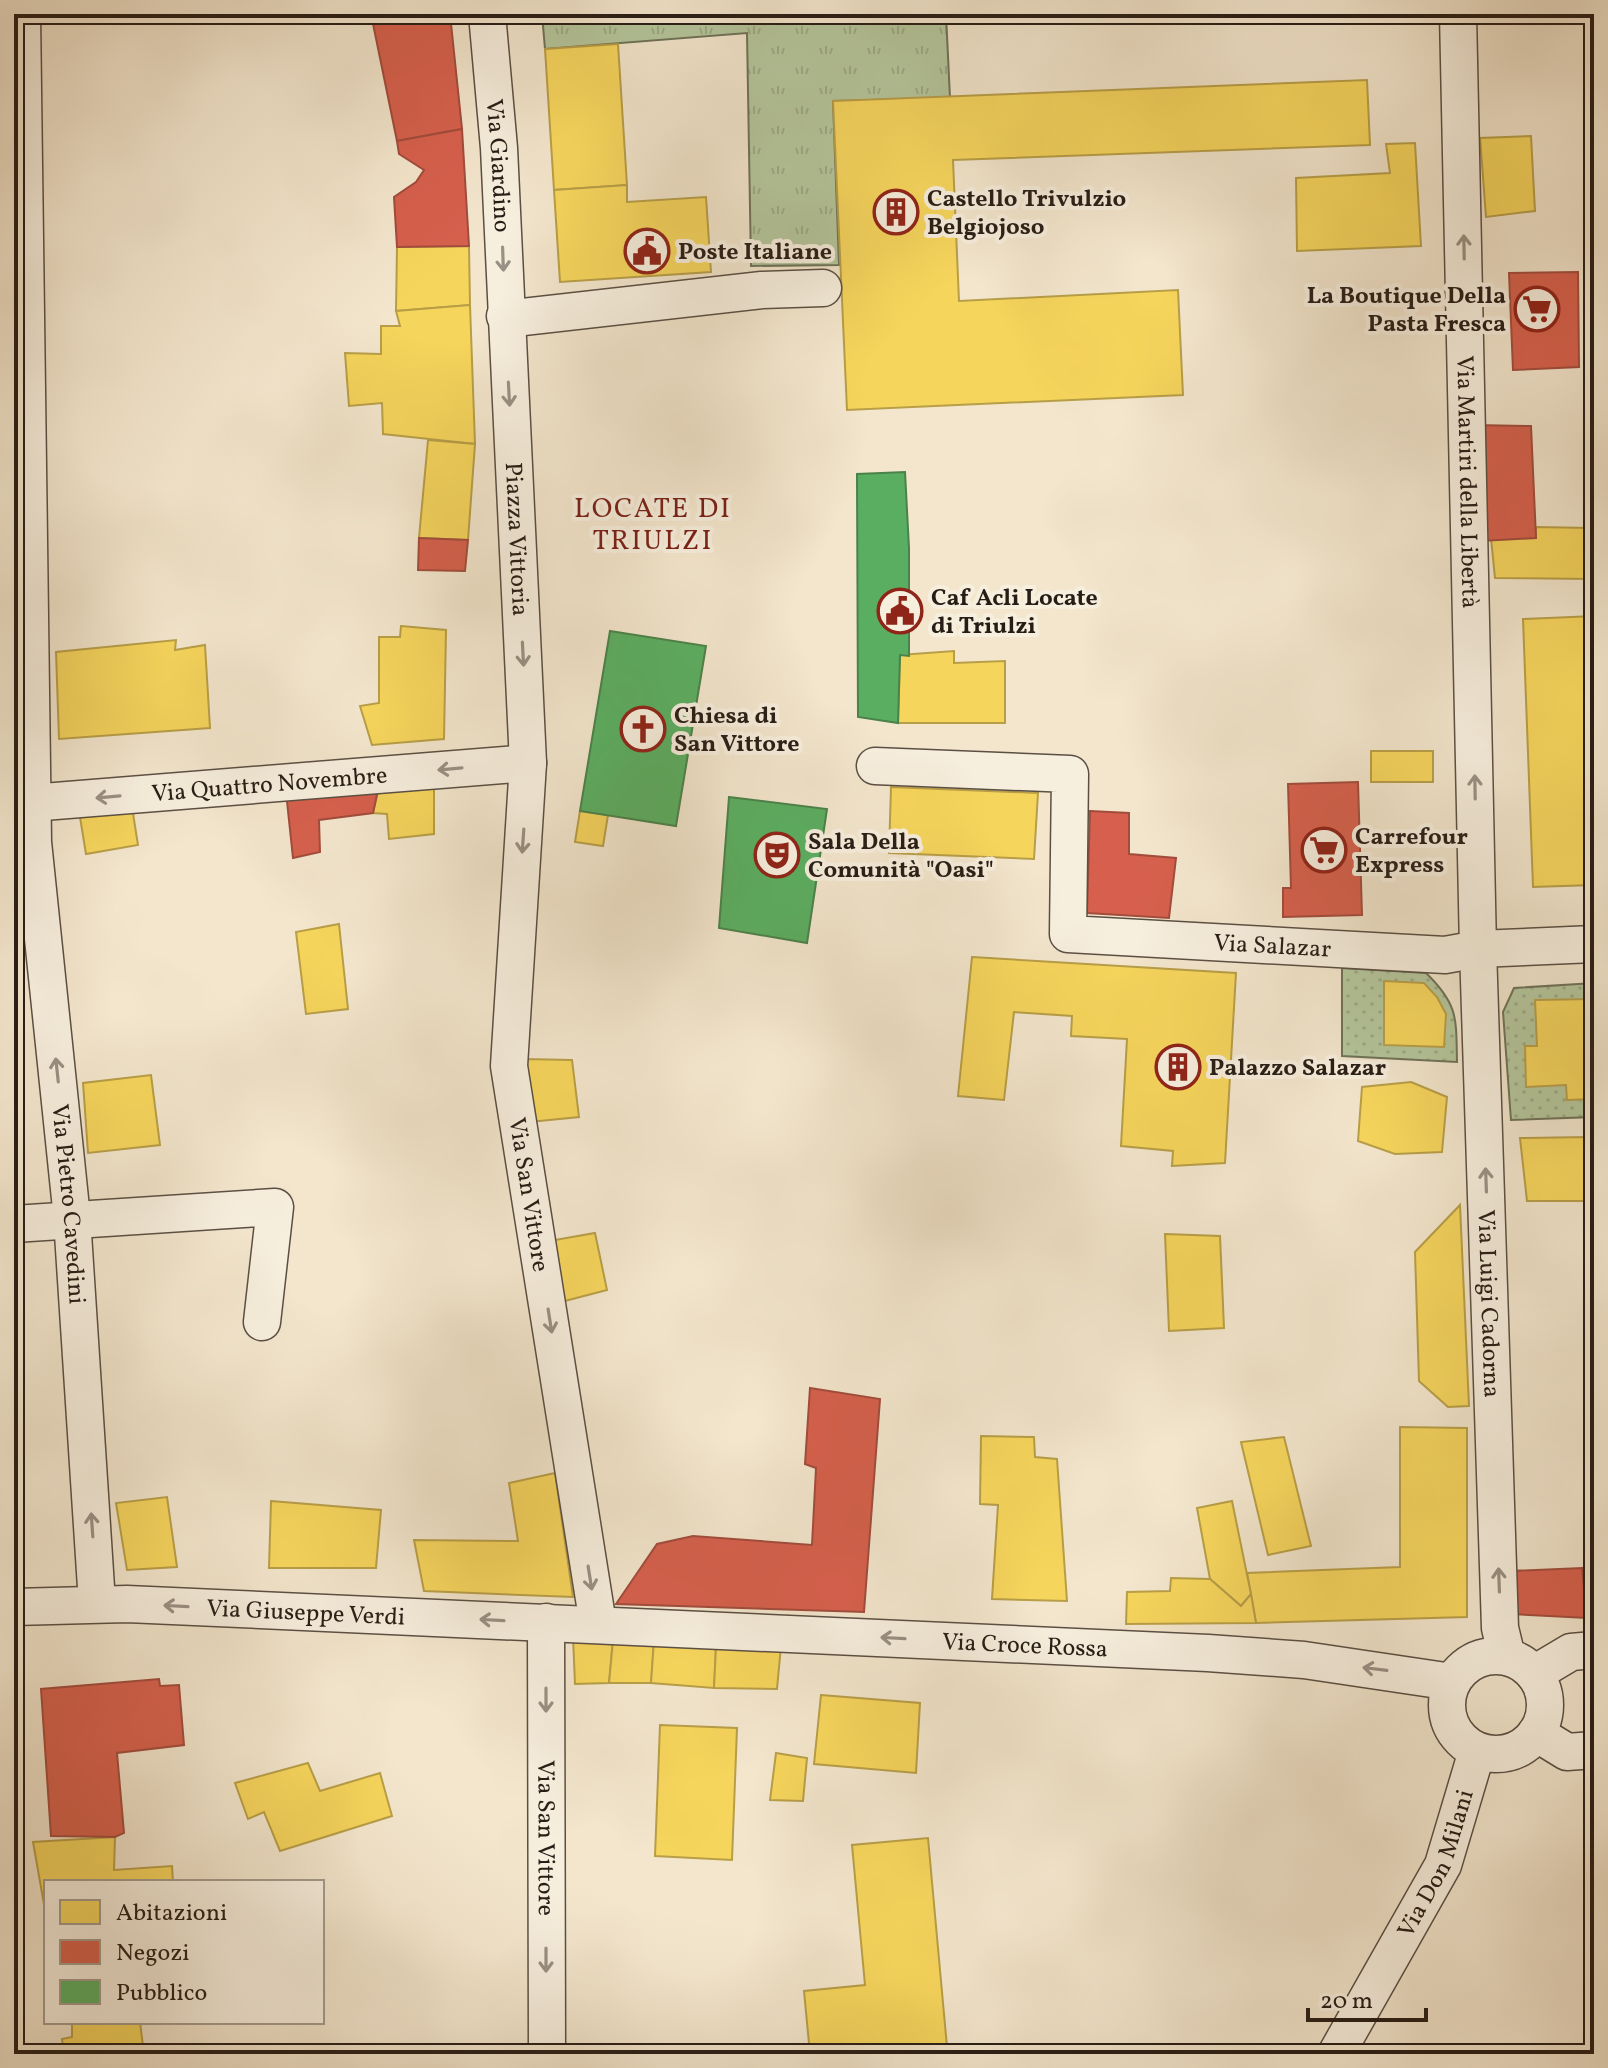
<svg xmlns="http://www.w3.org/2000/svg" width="1608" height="2068" viewBox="0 0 1608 2068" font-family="Vollkorn,serif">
	<defs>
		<pattern id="grass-dots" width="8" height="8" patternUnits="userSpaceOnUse" patternTransform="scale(2)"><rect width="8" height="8" fill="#b5c69c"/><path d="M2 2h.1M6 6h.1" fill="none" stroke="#9caa86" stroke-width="1.8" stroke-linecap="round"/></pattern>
		<pattern id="park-tufts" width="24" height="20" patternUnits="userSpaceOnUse" patternTransform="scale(2)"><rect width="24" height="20" fill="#b5c69c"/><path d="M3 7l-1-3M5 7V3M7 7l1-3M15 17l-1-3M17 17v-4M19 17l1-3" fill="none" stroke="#9caa86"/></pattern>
	</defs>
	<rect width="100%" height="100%" fill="#f3e6cd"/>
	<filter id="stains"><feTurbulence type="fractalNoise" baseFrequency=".0025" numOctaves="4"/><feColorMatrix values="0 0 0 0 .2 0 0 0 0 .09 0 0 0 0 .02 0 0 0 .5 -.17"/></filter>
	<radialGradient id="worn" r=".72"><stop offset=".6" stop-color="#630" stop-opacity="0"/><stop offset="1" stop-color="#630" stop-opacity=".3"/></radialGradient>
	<g fill="url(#grass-dots)" stroke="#6e7259" stroke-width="2">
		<path d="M1342,968L1426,973C1459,1005 1456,1019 1457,1062L1342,1056Z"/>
		<polygon points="1594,983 1594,1117 1511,1120 1503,1012 1514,988"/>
	</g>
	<polygon fill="url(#park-tufts)" stroke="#6e7259" stroke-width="2" points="542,14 946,14 950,98 833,101 839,265 751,266 747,33 545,49"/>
	<g fill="#f6d55c" stroke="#b89e47" stroke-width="2">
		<polygon points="618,44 627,185 554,190 545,49"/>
		<polygon points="1367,80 1370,145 953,160 959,301 1178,290 1183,395 847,410 833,101"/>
		<polygon points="1531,136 1535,211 1486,217 1480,138"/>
		<polygon points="1415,143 1421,246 1297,251 1296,178 1390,173 1386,144"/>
		<polygon points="627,185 627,202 706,197 711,272 560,282 554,190"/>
		<polygon points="469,246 470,305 396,311 397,247"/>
		<polygon points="470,305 475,444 383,434 382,403 349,406 345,353 381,354 381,326 400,326 396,311"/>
		<polygon points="1593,369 1594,451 1592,452"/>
		<polygon points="428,440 475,444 468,540 419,538"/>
		<polygon points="1536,527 1590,528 1592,579 1495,578 1491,538 1536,538"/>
		<polygon points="1594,616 1594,885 1533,887 1523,619"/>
		<polygon points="401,626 446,630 444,739 372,745 360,706 379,703 379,637 400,637"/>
		<polygon points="176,640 175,650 205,645 210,728 59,739 56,652"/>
		<polygon points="954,651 954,663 1005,661 1005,723 898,723 900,655"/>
		<rect x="1371" y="751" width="62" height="31"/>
		<polygon points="434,777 434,834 389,839 387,814 373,813 380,781"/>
		<polygon points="891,787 1038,793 1034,859 889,853"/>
		<polygon points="132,807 138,845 86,854 79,811"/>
		<polygon points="580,811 608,815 603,846 575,842"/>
		<polygon points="339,924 348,1009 306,1014 296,932"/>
		<polygon points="972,957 1236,973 1225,1163 1172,1166 1173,1151 1121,1146 1127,1039 1071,1036 1072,1016 1014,1012 1004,1100 958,1096"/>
		<polygon points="1384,981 1424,983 1437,997 1446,1014 1444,1047 1384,1045"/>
		<polygon points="1594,999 1594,1099 1567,1100 1566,1085 1526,1087 1525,1046 1537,1046 1535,1000"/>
		<polygon points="523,1059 572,1060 579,1117 530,1122"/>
		<polygon points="151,1075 160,1145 88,1153 83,1083"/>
		<polygon points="1411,1082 1447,1097 1442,1152 1395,1154 1358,1141 1362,1087"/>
		<polygon points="1587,1137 1587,1169 1594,1169 1594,1201 1527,1201 1520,1138"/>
		<polygon points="1460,1205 1469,1406 1448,1407 1419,1381 1415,1252"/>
		<polygon points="595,1233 607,1290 561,1302 549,1241"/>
		<polygon points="1165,1234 1220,1236 1224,1328 1169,1331"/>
		<polygon points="1400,1427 1467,1428 1467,1617 1256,1623 1247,1573 1400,1567"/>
		<polygon points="981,1436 1034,1437 1035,1457 1057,1459 1067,1601 992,1599 998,1505 980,1504"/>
		<polygon points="1284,1437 1311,1546 1268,1555 1241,1442"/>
		<polygon points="555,1473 573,1597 424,1591 414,1540 518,1541 509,1483"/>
		<polygon points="167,1497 177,1567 127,1570 116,1503"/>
		<polygon points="271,1501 381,1510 376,1568 269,1568"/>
		<polygon points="1232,1501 1251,1594 1241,1606 1210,1579 1197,1508"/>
		<polygon points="1594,1567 1594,1617 1587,1618 1582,1568"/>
		<polygon points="1171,1578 1210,1579 1241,1606 1251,1594 1256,1623 1126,1624 1127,1592 1170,1591"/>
		<polygon points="573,1637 613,1640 609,1683 575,1684"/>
		<polygon points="613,1640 654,1640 651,1683 609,1683"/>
		<polygon points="654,1640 716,1647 714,1688 651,1683"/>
		<polygon points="781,1646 777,1689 714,1688 716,1647"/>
		<polygon points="821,1695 920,1703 916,1773 814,1764"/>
		<polygon points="660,1725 737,1728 732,1860 655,1856"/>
		<polygon points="776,1753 807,1758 803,1801 770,1800"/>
		<polygon points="308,1763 320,1791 380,1773 392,1816 280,1851 264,1812 248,1819 235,1783"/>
		<polygon points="115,1837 114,1870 172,1866 173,1882 46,1882 46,1916 33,1842"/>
		<polygon points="928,1838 947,2047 867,2054 810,2054 804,1991 865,1985 852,1845"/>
		<polygon points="72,2022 140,2022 144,2054 64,2054 62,2039 72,2037"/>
	</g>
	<g fill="#d6604d" stroke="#a24c3c" stroke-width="2">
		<polygon points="371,14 450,14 462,129 397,141"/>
		<polygon points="462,129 469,246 397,247 394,197 416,182 424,170 399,154 397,141"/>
		<polygon points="1578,272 1579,367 1513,370 1509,273"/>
		<polygon points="1474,425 1531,426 1536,538 1481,541"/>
		<polygon points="419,538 468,540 465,571 418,570"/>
		<polygon points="380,781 373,813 319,820 320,852 293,858 286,792"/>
		<polygon points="1358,782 1362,915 1283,917 1283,888 1291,888 1288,784"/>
		<polygon points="1090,811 1129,813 1129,854 1176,858 1169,918 1087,913"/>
		<polygon points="810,1388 880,1399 864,1612 616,1604 657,1544 693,1536 812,1545 816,1468 805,1464"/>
		<polygon points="1582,1568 1587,1618 1510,1614 1511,1571"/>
		<polygon points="159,1679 160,1686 179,1685 184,1745 117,1753 124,1833 115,1837 51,1836 41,1689"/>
	</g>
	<g fill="#5aae61" stroke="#4b824a" stroke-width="2">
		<polygon points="905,472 909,548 909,656 900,655 898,723 858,717 857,474"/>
		<polygon points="610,631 706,646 676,826 580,811"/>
		<polygon points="729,797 827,809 807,943 719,928"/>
	</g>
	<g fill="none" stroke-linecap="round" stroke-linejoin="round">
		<g stroke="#5b4f44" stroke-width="39">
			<g id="street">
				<path id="s1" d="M22,14L33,842L72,1218L97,1603"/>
				<path id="s2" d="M487,14L499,148L528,763L509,1066L598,1624"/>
				<path id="s3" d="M1458,14L1478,949L1500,1628L1507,1657"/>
				<polyline points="505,316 523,317 762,290 823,288"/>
				<path id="s4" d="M875,766L1070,774L1068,934L1445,955L1478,949L1594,944"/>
				<path id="s5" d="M14,811L33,808L43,802L528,763"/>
				<polyline points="14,1224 275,1207 262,1322"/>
				<path id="s6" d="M14,1607L127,1604L1208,1653L1304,1660L1452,1682"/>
				<path id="s7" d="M546,1622L547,2054"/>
				<circle cx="1496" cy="1705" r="49"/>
				<polyline points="1534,1674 1571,1652 1594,1650"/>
				<polyline points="1536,1733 1567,1752 1594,1750"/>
				<path id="s8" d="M1336,2054L1443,1865L1477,1751"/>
			</g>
		</g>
		<use href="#street" stroke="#f7efde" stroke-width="36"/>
	</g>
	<defs><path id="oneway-shaft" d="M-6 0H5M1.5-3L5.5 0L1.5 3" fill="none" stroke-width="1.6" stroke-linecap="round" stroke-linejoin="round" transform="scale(2)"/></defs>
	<g stroke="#9a9084">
		<use href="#oneway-shaft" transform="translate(1464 247) rotate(-91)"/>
		<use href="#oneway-shaft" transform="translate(503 259) rotate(88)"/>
		<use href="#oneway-shaft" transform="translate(509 394) rotate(87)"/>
		<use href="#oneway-shaft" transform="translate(523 654) rotate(87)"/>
		<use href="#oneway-shaft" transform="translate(450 769) rotate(175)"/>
		<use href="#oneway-shaft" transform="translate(1475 787) rotate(-91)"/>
		<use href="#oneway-shaft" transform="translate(108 797) rotate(175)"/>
		<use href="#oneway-shaft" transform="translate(523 841) rotate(94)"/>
		<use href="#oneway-shaft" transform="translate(57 1070) rotate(-96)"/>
		<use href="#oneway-shaft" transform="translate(1486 1180) rotate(-92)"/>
		<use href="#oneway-shaft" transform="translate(550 1321) rotate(81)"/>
		<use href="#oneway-shaft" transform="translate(92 1525) rotate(-94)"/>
		<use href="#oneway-shaft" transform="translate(590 1578) rotate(81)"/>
		<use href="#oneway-shaft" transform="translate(1499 1580) rotate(-92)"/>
		<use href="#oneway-shaft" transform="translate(176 1606) rotate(-177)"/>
		<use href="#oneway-shaft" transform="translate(492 1620) rotate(-177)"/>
		<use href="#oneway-shaft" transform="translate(893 1638) rotate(-177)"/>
		<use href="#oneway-shaft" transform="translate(1375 1669) rotate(-173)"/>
		<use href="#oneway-shaft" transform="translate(546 1700) rotate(90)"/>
		<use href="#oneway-shaft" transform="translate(546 1960) rotate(90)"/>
	</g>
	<defs>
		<g id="building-ring" transform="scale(2.3)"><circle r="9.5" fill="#f7efde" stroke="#8f2418" stroke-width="1.5"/><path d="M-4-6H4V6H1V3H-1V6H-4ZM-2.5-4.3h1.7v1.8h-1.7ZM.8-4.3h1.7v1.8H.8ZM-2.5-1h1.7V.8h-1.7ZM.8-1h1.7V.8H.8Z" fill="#8f2418"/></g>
		<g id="civic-ring" transform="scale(2.3)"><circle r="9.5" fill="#f7efde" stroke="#8f2418" stroke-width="1.5"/><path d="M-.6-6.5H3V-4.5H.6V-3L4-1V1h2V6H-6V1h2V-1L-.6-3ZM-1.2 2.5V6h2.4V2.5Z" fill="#8f2418"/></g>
		<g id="supermarket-ring" transform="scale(2.3)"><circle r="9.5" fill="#f7efde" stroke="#8f2418" stroke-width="1.5"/><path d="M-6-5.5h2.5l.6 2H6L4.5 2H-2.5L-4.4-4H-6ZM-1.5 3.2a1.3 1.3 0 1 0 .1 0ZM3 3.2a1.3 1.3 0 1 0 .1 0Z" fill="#8f2418"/></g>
		<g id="church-ring" transform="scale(2.3)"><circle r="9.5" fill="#f7efde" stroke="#8f2418" stroke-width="1.5"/><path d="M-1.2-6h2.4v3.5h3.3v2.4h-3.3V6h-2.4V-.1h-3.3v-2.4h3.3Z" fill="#8f2418"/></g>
		<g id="theatre-ring" transform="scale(2.3)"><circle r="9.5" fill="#f7efde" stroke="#8f2418" stroke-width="1.5"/><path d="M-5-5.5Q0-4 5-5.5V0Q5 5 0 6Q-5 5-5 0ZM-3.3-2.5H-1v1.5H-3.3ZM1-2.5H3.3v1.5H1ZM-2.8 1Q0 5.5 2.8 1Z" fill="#8f2418"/></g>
	</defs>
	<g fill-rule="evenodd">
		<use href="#building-ring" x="896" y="212"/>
		<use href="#civic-ring" x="647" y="251"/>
		<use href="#supermarket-ring" x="1537" y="309"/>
		<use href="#civic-ring" x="900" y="611"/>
		<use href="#church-ring" x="643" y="729"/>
		<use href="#supermarket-ring" x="1324" y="850"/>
		<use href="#theatre-ring" x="777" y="855"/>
		<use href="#building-ring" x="1178" y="1067"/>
	</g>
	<g text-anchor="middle" stroke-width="8" stroke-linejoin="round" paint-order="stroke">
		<g font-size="24" fill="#281d16" stroke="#f7efde">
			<text dy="8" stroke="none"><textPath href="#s2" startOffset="152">Via Giardino</textPath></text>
			<text dy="8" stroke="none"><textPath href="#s3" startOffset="468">Via Martiri della Libertà</textPath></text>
			<text dy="8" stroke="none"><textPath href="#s2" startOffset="526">Piazza Vittoria</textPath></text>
			<text dy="8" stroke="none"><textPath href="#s5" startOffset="258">Via Quattro Novembre</textPath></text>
			<text dy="8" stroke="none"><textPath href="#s4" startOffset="560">Via Salazar</textPath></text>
			<text dy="8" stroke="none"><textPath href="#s2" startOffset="1184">Via San Vittore</textPath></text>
			<text dy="8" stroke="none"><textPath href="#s1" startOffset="1192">Via Pietro Cavedini</textPath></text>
			<text dy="8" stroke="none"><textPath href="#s3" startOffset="1290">Via Luigi Cadorna</textPath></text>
			<text dy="8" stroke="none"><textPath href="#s6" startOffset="292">Via Giuseppe Verdi</textPath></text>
			<text dy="8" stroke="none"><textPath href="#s6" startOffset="1012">Via Croce Rossa</textPath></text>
			<text dy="8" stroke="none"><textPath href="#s7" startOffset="216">Via San Vittore</textPath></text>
			<text dy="8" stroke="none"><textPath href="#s8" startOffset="216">Via Don Milani</textPath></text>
		</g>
		<g font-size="24" font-weight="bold" fill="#281d16" stroke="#f7efde" text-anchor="start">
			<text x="927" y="206">Castello Trivulzio<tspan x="927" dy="28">Belgiojoso</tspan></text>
			<text x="678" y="259">Poste Italiane</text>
			<text x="1506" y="303" text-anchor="end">La Boutique Della<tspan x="1506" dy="28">Pasta Fresca</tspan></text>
			<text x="931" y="605">Caf Acli Locate<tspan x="931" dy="28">di Triulzi</tspan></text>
			<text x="674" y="723">Chiesa di<tspan x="674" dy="28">San Vittore</tspan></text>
			<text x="1355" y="844">Carrefour<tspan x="1355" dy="28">Express</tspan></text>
			<text x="808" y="849">Sala Della<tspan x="808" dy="28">Comunità "Oasi"</tspan></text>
			<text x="1209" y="1075">Palazzo Salazar</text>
		</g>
		<g font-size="28" letter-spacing="2" fill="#7a1f14" stroke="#f7efde">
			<text x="653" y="517">LOCATE DI<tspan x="653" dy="32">TRIULZI</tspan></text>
		</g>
	</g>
	<rect width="1608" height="2068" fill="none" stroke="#f3e6cd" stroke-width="48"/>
	<rect x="16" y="16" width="1576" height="2036" fill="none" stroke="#281d16" stroke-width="4"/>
	<rect x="24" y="24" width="1560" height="2020" fill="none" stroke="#281d16" stroke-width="2"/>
	<rect x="44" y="1880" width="280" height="144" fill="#f7efde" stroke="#a49b8e" stroke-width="2"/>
	<rect x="60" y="1900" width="40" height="24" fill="#f6d55c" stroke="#a49b8e" stroke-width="2"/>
	<text x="116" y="1920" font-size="24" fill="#281d16">Abitazioni</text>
	<rect x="60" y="1940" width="40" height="24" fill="#d6604d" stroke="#a49b8e" stroke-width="2"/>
	<text x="116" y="1960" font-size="24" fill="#281d16">Negozi</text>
	<rect x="60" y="1980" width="40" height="24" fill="#5aae61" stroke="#a49b8e" stroke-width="2"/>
	<text x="116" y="2000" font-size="24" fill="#281d16">Pubblico</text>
	<path d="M1308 2008v12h118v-12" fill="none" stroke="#281d16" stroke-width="4"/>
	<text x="1320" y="2008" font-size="24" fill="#281d16" stroke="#f7efde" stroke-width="6" paint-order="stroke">20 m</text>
	<rect width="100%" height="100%" filter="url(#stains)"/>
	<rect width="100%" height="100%" fill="url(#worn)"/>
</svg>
